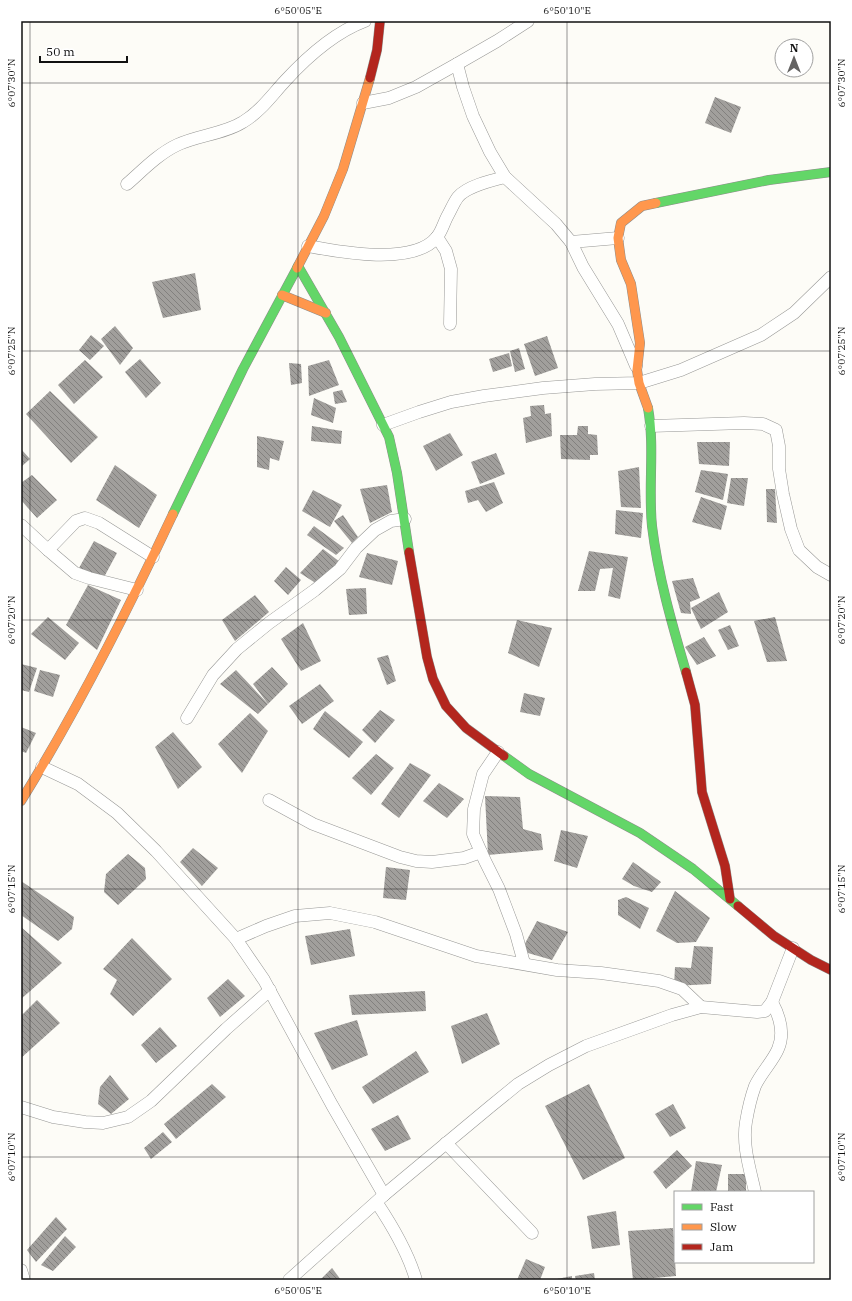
<svg xmlns="http://www.w3.org/2000/svg" width="852" height="1301" viewBox="0 0 852 1301" font-family="'IBM Plex Serif',serif">
	<defs>
		<pattern id="building-back-hatch" width="6" height="6" patternUnits="userSpaceOnUse"><rect width="6" height="6" fill="#a19f9c"/><path d="M-1 5l2 2M0 0l6 6M5-1l2 2" fill="none" stroke="#82807e"/></pattern>
	</defs>
	<rect width="100%" height="100%" fill="#fdfcf7"/>
	<g fill="url(#building-back-hatch)">
		<polygon points="715,97 741,107 731,133 705,123"/>
		<polygon points="195,273 201,310 163,318 152,282"/>
		<polygon points="115,326 133,348 120,365 101,339"/>
		<polygon points="91,335 104,346 90,360 79,350"/>
		<polygon points="547,336 558,368 535,376 524,344"/>
		<polygon points="519,348 525,369 515,372 510,351"/>
		<polygon points="509,353 512,366 493,372 489,359"/>
		<polygon points="140,359 161,383 146,398 125,372"/>
		<polygon points="85,360 103,377 74,404 58,385"/>
		<polygon points="329,360 339,385 309,396 308,366"/>
		<polygon points="289,363 301,364 302,383 291,385"/>
		<polygon points="342,390 347,402 335,404 333,392"/>
		<polygon points="50,391 98,437 71,463 26,414"/>
		<polygon points="314,398 336,408 333,423 311,415"/>
		<polygon points="544,405 545,414 551,413 552,436 526,443 523,418 531,416 530,406"/>
		<polygon points="312,426 342,431 341,444 311,441"/>
		<polygon points="578,426 588,426 588,434 597,435 598,455 590,455 590,460 561,459 560,435 577,435"/>
		<polygon points="450,433 463,455 436,471 423,446"/>
		<polygon points="257,436 284,441 279,461 270,458 269,470 257,467"/>
		<polygon points="697,442 730,442 729,466 699,464"/>
		<polygon points="21,449 30,459 21,467"/>
		<polygon points="496,453 505,474 480,484 471,462"/>
		<polygon points="115,465 157,495 139,528 96,500"/>
		<polygon points="639,467 641,508 621,507 618,471"/>
		<polygon points="701,470 728,474 723,500 695,492"/>
		<polygon points="32,475 57,500 37,518 21,500 21,483"/>
		<polygon points="731,478 748,478 744,506 727,503"/>
		<polygon points="494,482 503,503 486,512 478,500 468,503 465,491"/>
		<polygon points="387,485 392,512 370,523 360,489"/>
		<polygon points="766,489 775,489 777,523 767,522"/>
		<polygon points="313,490 342,505 330,527 302,511"/>
		<polygon points="701,497 727,506 721,530 692,522"/>
		<polygon points="616,510 643,513 641,538 615,534"/>
		<polygon points="343,515 358,537 352,543 334,521"/>
		<polygon points="314,526 344,548 336,555 307,535"/>
		<polygon points="94,541 117,553 103,579 79,568"/>
		<polygon points="323,549 340,562 317,584 300,573"/>
		<polygon points="589,551 628,557 620,599 608,596 613,568 600,569 595,591 578,591"/>
		<polygon points="367,553 398,561 392,585 359,577"/>
		<polygon points="286,567 301,580 288,595 274,581"/>
		<polygon points="693,578 700,598 690,602 691,614 681,613 672,581"/>
		<polygon points="88,585 121,600 97,650 66,625"/>
		<polygon points="366,588 367,614 349,615 346,589"/>
		<polygon points="719,592 728,612 701,629 691,608"/>
		<polygon points="255,595 269,612 235,641 222,620"/>
		<polygon points="48,617 79,643 65,660 31,634"/>
		<polygon points="775,617 787,661 767,662 754,621"/>
		<polygon points="517,620 552,628 539,667 508,653"/>
		<polygon points="303,623 321,661 301,671 281,639"/>
		<polygon points="730,625 739,646 728,650 718,630"/>
		<polygon points="704,637 716,656 697,665 685,647"/>
		<polygon points="388,655 396,681 387,685 377,658"/>
		<polygon points="21,664 37,668 29,692 21,690"/>
		<polygon points="272,667 288,684 268,704 253,684"/>
		<polygon points="40,670 60,675 53,697 34,691"/>
		<polygon points="236,670 268,704 258,714 220,684"/>
		<polygon points="320,684 334,701 302,724 289,706"/>
		<polygon points="524,693 545,698 540,716 520,712"/>
		<polygon points="380,710 395,720 375,743 362,730"/>
		<polygon points="325,711 363,742 349,758 313,729"/>
		<polygon points="250,713 268,731 242,773 218,744"/>
		<polygon points="21,727 36,733 26,753 21,751"/>
		<polygon points="173,732 202,767 178,789 155,747"/>
		<polygon points="376,754 394,768 371,795 352,778"/>
		<polygon points="410,763 431,775 399,818 381,804"/>
		<polygon points="439,783 464,799 447,818 423,801"/>
		<polygon points="485,796 520,797 523,829 541,834 543,850 488,855"/>
		<polygon points="561,830 588,836 577,868 554,861"/>
		<polygon points="193,848 218,868 202,886 180,862"/>
		<polygon points="128,854 145,868 146,879 118,905 104,892 106,874"/>
		<polygon points="633,862 661,882 652,892 634,886 622,879"/>
		<polygon points="386,867 410,870 406,900 383,898"/>
		<polygon points="21,881 74,917 72,929 58,941 21,915"/>
		<polygon points="675,891 710,918 696,942 677,943 656,931"/>
		<polygon points="626,897 649,908 640,929 618,915 618,900"/>
		<polygon points="537,921 568,932 552,960 521,951"/>
		<polygon points="21,927 62,963 21,999"/>
		<polygon points="350,929 355,956 311,965 305,936"/>
		<polygon points="132,938 172,979 133,1016 110,994 117,980 103,969"/>
		<polygon points="694,946 713,947 711,984 674,986 675,967 691,968"/>
		<polygon points="228,979 245,996 220,1017 207,998"/>
		<polygon points="425,991 426,1011 352,1015 349,995"/>
		<polygon points="37,1000 60,1023 21,1058 21,1016"/>
		<polygon points="487,1013 500,1044 462,1064 451,1026"/>
		<polygon points="357,1020 368,1055 332,1070 314,1033"/>
		<polygon points="160,1027 177,1046 156,1063 141,1045"/>
		<polygon points="416,1051 429,1072 373,1104 362,1087"/>
		<polygon points="110,1075 129,1099 111,1114 98,1104 100,1087"/>
		<polygon points="212,1084 226,1097 176,1139 164,1124"/>
		<polygon points="589,1084 625,1158 583,1180 545,1106"/>
		<polygon points="673,1104 686,1128 670,1137 655,1114"/>
		<polygon points="398,1115 411,1139 385,1151 371,1129"/>
		<polygon points="163,1132 172,1142 151,1159 144,1148"/>
		<polygon points="677,1150 692,1166 666,1189 653,1172"/>
		<polygon points="696,1161 722,1165 716,1192 691,1192"/>
		<rect x="728" y="1174" width="18" height="18"/>
		<polygon points="616,1211 620,1245 592,1249 587,1216"/>
		<polygon points="56,1217 67,1229 36,1262 27,1250"/>
		<polygon points="673,1228 676,1276 633,1280 628,1231"/>
		<polygon points="65,1236 76,1247 53,1271 41,1265"/>
		<polygon points="526,1259 545,1267 540,1280 517,1280"/>
		<polygon points="332,1268 341,1280 320,1280"/>
		<polygon points="594,1273 595,1280 576,1280 575,1276"/>
		<polygon points="572,1276 572,1280 557,1280 557,1279"/>
	</g>
	<g fill="none" stroke-linecap="round" stroke-linejoin="round">
		<g stroke="#979795" stroke-width="13">
			<g id="street">
				<polyline points="457,64 497,41 528,21"/>
				<polyline points="363,103 389,98 416,87 457,64 463,87 473,116 490,152 505,177 556,224 571,242 583,267 618,324 636,366"/>
				<path d="M127,184C142,171 158,154 177,145C198,135 224,134 243,122C260,112 272,95 285,81C307,57 333,33 365,21"/>
				<polyline points="437,237 446,251 451,269 450,324"/>
				<polyline points="571,242 618,238"/>
				<path d="M308,246C340,252 414,266 437,237C442,231 444,222 448,215C451,210 454,202 458,197C467,186 493,180 505,177"/>
				<polyline points="383,425 419,412 451,402 484,396 543,388 595,384 639,383 681,370 761,335 794,313 831,277"/>
				<polyline points="651,426 744,423 763,424 776,430 779,446 779,469 783,494 791,529 799,550 817,567 831,575"/>
				<polyline points="21,525 48,550 75,573 89,578 137,590"/>
				<polyline points="48,550 76,521 85,518 99,523 153,557"/>
				<polyline points="187,718 213,675 237,649 269,623 315,590 340,569 356,548 375,530 391,521 405,519"/>
				<polyline points="498,752 483,774 474,809 473,834 485,861 499,889 516,934 524,963"/>
				<polyline points="42,767 78,784 117,813 156,851 236,939 264,980 332,1105 384,1195"/>
				<polyline points="269,800 313,824 400,857 416,861 432,862 464,858 481,852"/>
				<polyline points="236,939 266,926 295,916 330,913 375,922 476,956 557,970 601,973 659,981 682,989 701,1007"/>
				<polyline points="21,1107 53,1117 85,1122 103,1123 128,1117 151,1101 226,1029 270,990"/>
				<polyline points="446,1143 532,1233"/>
				<path d="M755,1192C750,1169 742,1145 746,1122C748,1110 751,1097 755,1086C761,1073 773,1061 778,1049C785,1033 780,1017 772,1002"/>
				<path d="M377,1203C393,1227 408,1252 416,1280"/>
				<polyline points="21,1270 24,1280"/>
				<polyline points="289,1280 384,1195 491,1106 518,1084 549,1065 586,1046 672,1015 701,1007 757,1012 765,1011 772,1002 793,948"/>
			</g>
		</g>
		<g stroke="#8e8d8b" stroke-width="10">
			<g id="fast">
				<polyline points="656,203 769,180 831,172"/>
				<polyline points="298,266 339,337 389,437 397,473 409,552"/>
				<path d="M648,408C655,447 648,487 652,526C658,576 672,624 686,672"/>
				<polyline points="173,514 243,369 297,268"/>
				<polyline points="504,756 529,774 640,833 693,869 738,906"/>
			</g>
		</g>
		<g stroke="#8e8d8b" stroke-width="10">
			<g id="slow">
				<polyline points="297,268 324,216 343,169 370,78"/>
				<polyline points="282,295 326,313"/>
				<polyline points="648,408 639,383 637,370 640,343 631,284 621,260 618,238 621,223 642,206 656,203"/>
				<path d="M21,801C78,709 127,612 173,514"/>
			</g>
		</g>
		<g stroke="#8e8d8b" stroke-width="10">
			<g id="jam">
				<polyline points="370,78 377,50 380,21"/>
				<polyline points="409,552 427,657 433,679 446,706 466,728 504,756"/>
				<polyline points="686,672 695,705 702,792 725,866 730,899"/>
				<polyline points="738,906 774,936 811,960 831,970"/>
			</g>
		</g>
		<use href="#street" stroke="#fffffe" stroke-width="12"/>
		<use href="#fast" stroke="#63d668" stroke-width="9"/>
		<use href="#slow" stroke="#ff974d" stroke-width="9"/>
		<use href="#jam" stroke="#b3261e" stroke-width="9"/>
	</g>
	<path fill="none" stroke="#111" stroke-width="1" stroke-opacity="0.45" d="M30,21V1280M298,21V1280M567,21V1280M21,83H831M21,351H831M21,620H831M21,889H831M21,1157H831"/>
	<rect width="852" height="1301" fill="none" stroke="#ffffff" stroke-width="44"/>
	<rect x="674" y="1191" width="140" height="72" fill="#ffffff" stroke="#a0a0a0"/>
	<rect x="682" y="1204" width="20" height="6" fill="#63d668" stroke="#a0a0a0"/>
	<text x="710" y="1211" font-size="12" fill="#111111">Fast</text>
	<rect x="682" y="1224" width="20" height="6" fill="#ff974d" stroke="#a0a0a0"/>
	<text x="710" y="1231" font-size="12" fill="#111111">Slow</text>
	<rect x="682" y="1244" width="20" height="6" fill="#b3261e" stroke="#a0a0a0"/>
	<text x="710" y="1251" font-size="12" fill="#111111">Jam</text>
	<g transform="translate(794 58)"><circle r="19" fill="#ffffff" stroke="#a0a0a0"/>
	<path d="M0-3L7 15L0 10L-7 15Z" fill="#646362"/>
	<text y="-6" font-size="11" font-weight="bold" text-anchor="middle" fill="#111111">N</text>
	</g>
	<path d="M40 56v6h87v-6" fill="none" stroke="#111111" stroke-width="2"/>
	<text x="46" y="56" font-size="12" fill="#111111" stroke="#ffffff" stroke-width="3" paint-order="stroke">50 m</text>
	<rect x="22" y="22" width="808" height="1257" fill="none" stroke="#111" stroke-width="1.5"/>
	<g font-size="10" text-anchor="middle" fill="#111">
		<text x="298" y="14">6°50'05"E</text>
		<text x="567" y="14">6°50'10"E</text>
		<text transform="translate(11 83) rotate(-90)" y="4">6°07'30"N</text>
		<text transform="translate(841 83) rotate(-90)" y="4">6°07'30"N</text>
		<text transform="translate(11 351) rotate(-90)" y="4">6°07'25"N</text>
		<text transform="translate(841 351) rotate(-90)" y="4">6°07'25"N</text>
		<text transform="translate(11 620) rotate(-90)" y="4">6°07'20"N</text>
		<text transform="translate(841 620) rotate(-90)" y="4">6°07'20"N</text>
		<text transform="translate(11 889) rotate(-90)" y="4">6°07'15"N</text>
		<text transform="translate(841 889) rotate(-90)" y="4">6°07'15"N</text>
		<text transform="translate(11 1157) rotate(-90)" y="4">6°07'10"N</text>
		<text transform="translate(841 1157) rotate(-90)" y="4">6°07'10"N</text>
		<text x="298" y="1294">6°50'05"E</text>
		<text x="567" y="1294">6°50'10"E</text>
	</g>
</svg>
